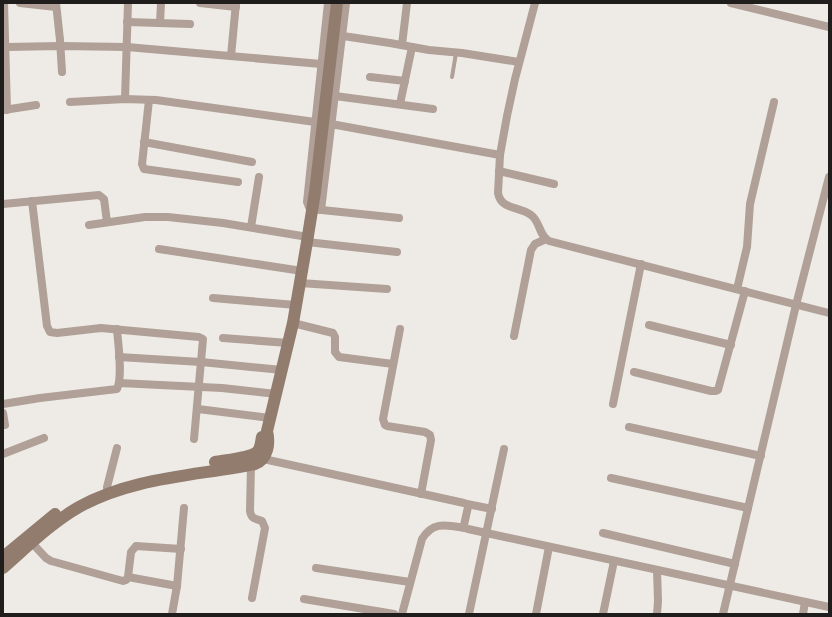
<svg xmlns="http://www.w3.org/2000/svg" width="832" height="617" viewBox="0 0 832 617" font-family="Rubik,sans-serif">
	<rect width="100%" height="100%" fill="#eeebe6"/>
	<g fill="none" stroke-linecap="round" stroke-linejoin="round">
		<polyline stroke="#b0a097" stroke-width="4" points="452,77 456,53"/>
		<g stroke="#b0a097" stroke-width="8">
			<polyline points="4,3 7,110"/>
			<polyline points="20,3 56,7"/>
			<polyline points="56,3 60,40 62,72"/>
			<polyline points="200,3 236,7"/>
			<polyline points="328,3 307,202 309,207 312,209 399,218"/>
			<path d="M535,3L515,79L507,116L500,155L498,193C501,210 519,206 531,215C540,221 539,236 549,241L829,313"/>
			<polyline points="731,3 829,27"/>
			<polyline points="127,22 190,24"/>
			<polyline points="160,23 161,3"/>
			<polyline points="343,36 390,43 429,50 462,53 519,62"/>
			<polyline points="402,45 407,3"/>
			<polyline points="6,47 60,46 127,47 321,64"/>
			<polyline points="231,56 236,3"/>
			<polyline points="370,77 405,81"/>
			<polyline points="335,96 433,109"/>
			<polyline points="125,99 128,3"/>
			<polyline points="149,100 142,164 144,169 238,182"/>
			<polyline points="70,102 125,99 156,100 315,122"/>
			<polyline points="400,104 412,47"/>
			<polyline points="4,110 36,105"/>
			<polyline points="331,124 500,155"/>
			<polyline points="144,142 252,162"/>
			<polyline points="499,171 554,184"/>
			<polyline points="32,201 47,326 50,332 57,333 101,328 199,337 203,339 194,439"/>
			<polyline points="3,204 99,195 104,199 107,222"/>
			<polyline points="321,210 346,3"/>
			<polyline points="89,225 145,217 168,217 223,223 308,237"/>
			<polyline points="251,227 259,177"/>
			<polyline points="307,242 397,252"/>
			<polyline points="159,249 302,271"/>
			<polyline points="300,283 387,289"/>
			<polyline points="737,289 747,247 750,204 774,102"/>
			<polyline points="213,298 296,305"/>
			<polyline points="293,323 333,333 335,337 335,352 339,357 393,364"/>
			<polyline points="649,325 731,345"/>
			<polyline points="400,329 383,419 385,425 387,426 425,432 430,435 431,440 421,494"/>
			<polyline points="514,336 531,250 535,244 546,239"/>
			<polyline points="223,338 288,343"/>
			<polyline points="119,357 201,362 282,370"/>
			<polyline points="634,372 711,391 716,391 718,390 745,291"/>
			<polyline points="119,383 222,388 276,394"/>
			<path d="M3,404L40,398L117,389C123,377 118,343 117,329"/>
			<polyline points="613,404 641,264"/>
			<polyline points="198,409 270,418"/>
			<polyline points="3,413 5,425"/>
			<polyline points="629,427 761,456"/>
			<polyline points="3,454 44,438"/>
			<polyline points="259,458 464,503 467,504 468,507 464,525 465,528 468,529 829,607"/>
			<path d="M251,464L250,511C251,519 256,519 262,521L265,528L252,598"/>
			<polyline points="611,478 748,508"/>
			<polyline points="107,487 117,448"/>
			<polyline points="467,504 492,509"/>
			<polyline points="603,533 735,564"/>
			<polyline points="32,543 46,558 51,561 123,581 126,580 128,577 131,552 136,546 181,549"/>
			<polyline points="316,568 410,582"/>
			<polyline points="128,577 177,586"/>
			<polyline points="304,599 394,614"/>
			<polyline points="172,614 177,586 184,508"/>
			<path d="M402,614L422,539C433,521 446,525 465,528"/>
			<polyline points="469,614 504,449"/>
			<polyline points="536,614 549,547"/>
			<polyline points="603,614 614,561"/>
			<polyline points="657,614 658,601 657,570"/>
			<polyline points="723,614 796,305 829,177"/>
			<polyline points="803,614 805,602"/>
		</g>
		<g stroke="#927c6e" stroke-width="12">
			<path d="M215,462C225,460 250,458 257,452C261,448 261,441 262,437"/>
			<polyline points="3,557 55,514"/>
			<path d="M3,568C27,547 51,523 79,507C133,477 195,476 255,464C268,459 270,443 267,431L293,323L307,242L315,192L337,3"/>
		</g>
	</g>
	<rect width="832" height="617" fill="none" stroke="#1f1e1c" stroke-width="8"/>
</svg>
